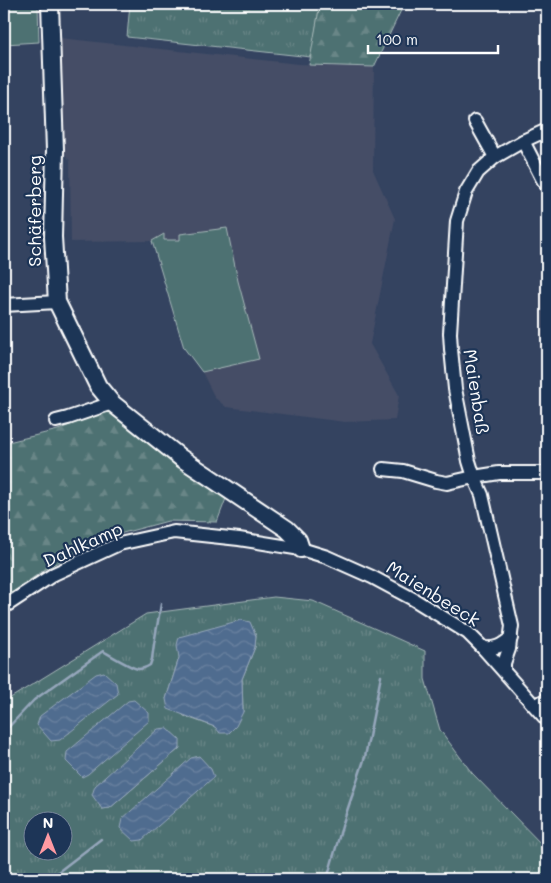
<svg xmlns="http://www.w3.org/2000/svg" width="551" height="883" viewBox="0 0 551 883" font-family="Mali,sans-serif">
	<defs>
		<pattern id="grass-tufts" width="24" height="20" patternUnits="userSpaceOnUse" patternTransform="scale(1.25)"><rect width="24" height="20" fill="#4e7172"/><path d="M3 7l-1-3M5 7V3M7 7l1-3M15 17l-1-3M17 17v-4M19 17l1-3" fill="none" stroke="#698687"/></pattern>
		<pattern id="forest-firs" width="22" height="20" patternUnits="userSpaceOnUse" patternTransform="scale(1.25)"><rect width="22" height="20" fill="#4e7172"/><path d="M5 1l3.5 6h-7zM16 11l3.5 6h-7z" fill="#698687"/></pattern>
		<pattern id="water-waves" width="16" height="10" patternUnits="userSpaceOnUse" patternTransform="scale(1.25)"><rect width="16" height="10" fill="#506c8f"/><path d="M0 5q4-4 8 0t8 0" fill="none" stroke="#6a82a0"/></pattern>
	</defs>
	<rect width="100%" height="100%" fill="#344360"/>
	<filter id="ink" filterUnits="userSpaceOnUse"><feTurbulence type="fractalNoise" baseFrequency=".02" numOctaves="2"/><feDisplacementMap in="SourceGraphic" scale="10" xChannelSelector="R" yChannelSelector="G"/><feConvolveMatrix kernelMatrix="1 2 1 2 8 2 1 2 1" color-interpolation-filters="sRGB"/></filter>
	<g filter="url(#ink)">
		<polygon fill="#444d66" points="60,38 299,64 374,67 373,170 395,219 370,344 399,395 395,420 345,422 226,407 215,398 202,372 184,348 152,241 71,242 70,161 64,153"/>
		<g fill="url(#grass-tufts)" stroke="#a6b8b8" fill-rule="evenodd">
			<polygon points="130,4 320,4 311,57 127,37"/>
			<path d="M274,597L313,601L425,651V679L440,730L472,773L547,850V879H4V702L146,614ZM250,623L256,636L255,647L242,679L243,712L215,727L184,716L166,699L179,658ZM180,748L110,808L102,809ZM32,820H62V850H32Z"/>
		</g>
		<g fill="url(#forest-firs)" stroke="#a6b8b8">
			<polygon points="320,4 404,4 374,67 309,65"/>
			<polygon points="112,407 227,496 217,522 168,521 104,538 47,568 4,598 4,443 58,430"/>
		</g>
		<g fill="#4e7172" stroke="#a6b8b8">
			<polygon points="4,4 38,4 39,42 4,44"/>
			<polygon points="227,228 238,281 259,359 202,372 184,348 152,241 164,234 164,240 180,240 180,234"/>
		</g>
		<g fill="url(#water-waves)" stroke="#96a7bc">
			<polygon points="241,620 250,622 256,636 255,647 242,679 243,712 236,726 229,733 220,733 215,727 168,709 166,699 179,658 177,645 179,637"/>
			<polygon points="104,672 116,683 118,694 60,740 51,741 37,725 40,716 96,674"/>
			<polygon points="134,700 149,713 149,721 88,774 82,777 66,761 67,752 128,701"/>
			<polygon points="167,728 180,740 180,748 110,808 102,809 92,795 95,786 158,729"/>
			<polygon points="199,756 211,769 214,777 142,840 134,841 120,828 122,819 191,758"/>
		</g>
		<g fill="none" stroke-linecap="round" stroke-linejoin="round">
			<g stroke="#96a7bc" stroke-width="2.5">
				<path d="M4,732L34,700L103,651C110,655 131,668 138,669C142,669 147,667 150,665L152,659L154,644L161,604"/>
				<polyline points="49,879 101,839"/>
				<polyline points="327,879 343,823 365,757 381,676"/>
			</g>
			<g stroke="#fff" stroke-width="16">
				<g id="minor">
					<polyline points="475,121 495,157"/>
					<polyline points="523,141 542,178 547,186"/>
					<polyline points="4,305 57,302"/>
					<polyline points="56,421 68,418 112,403"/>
					<polyline points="383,469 403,471 436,481 447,483 474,477 499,473 547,473"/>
					<polyline points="4,607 54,574 119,544 174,532 239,539 301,549 327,557 372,577 413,599 468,633 483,648 547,720"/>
					<path d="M483,648C496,649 501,646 511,638"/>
					<polyline points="504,671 504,663 509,649 512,626 482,495 474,477 469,461 455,389 451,349 450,333 457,221 466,192 478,172 495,157 523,141 547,130"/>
					<polyline points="535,706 547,699"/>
				</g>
			</g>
			<g stroke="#fff" stroke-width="20">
				<polyline id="major" points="50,4 55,150 53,237 57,302 98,386 112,403 181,458 287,529 298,540 301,549"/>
			</g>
			<use href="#minor" stroke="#1d3557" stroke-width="12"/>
			<use href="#major" stroke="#1d3557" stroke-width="16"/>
		</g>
	</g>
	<g text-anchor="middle" stroke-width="4.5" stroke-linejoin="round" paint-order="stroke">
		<g font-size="18" fill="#fff" stroke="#1d3557">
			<text transform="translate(35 211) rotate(-90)" y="6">Schäferberg</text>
			<text transform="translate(476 392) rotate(81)" y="6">Maienbaß</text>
			<text transform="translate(83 545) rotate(-24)" y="6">Dahlkamp</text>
			<text transform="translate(433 594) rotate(32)" y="6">Maienbeeck</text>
		</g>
	</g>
	<rect width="551" height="883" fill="none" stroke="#1d3557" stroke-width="20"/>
	<rect x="10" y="10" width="531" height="863" fill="none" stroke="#fff" stroke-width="2" filter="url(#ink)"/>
	<g transform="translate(48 836)"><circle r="24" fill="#1d3557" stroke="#77869a"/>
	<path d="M0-4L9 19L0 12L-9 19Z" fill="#ff9aa2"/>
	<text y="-8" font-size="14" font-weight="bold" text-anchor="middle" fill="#ffffff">N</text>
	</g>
	<path d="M368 45v8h130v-8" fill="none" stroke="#ffffff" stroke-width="2.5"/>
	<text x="376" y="45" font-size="15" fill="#ffffff" stroke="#1d3557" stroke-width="4" paint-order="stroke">100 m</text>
</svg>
